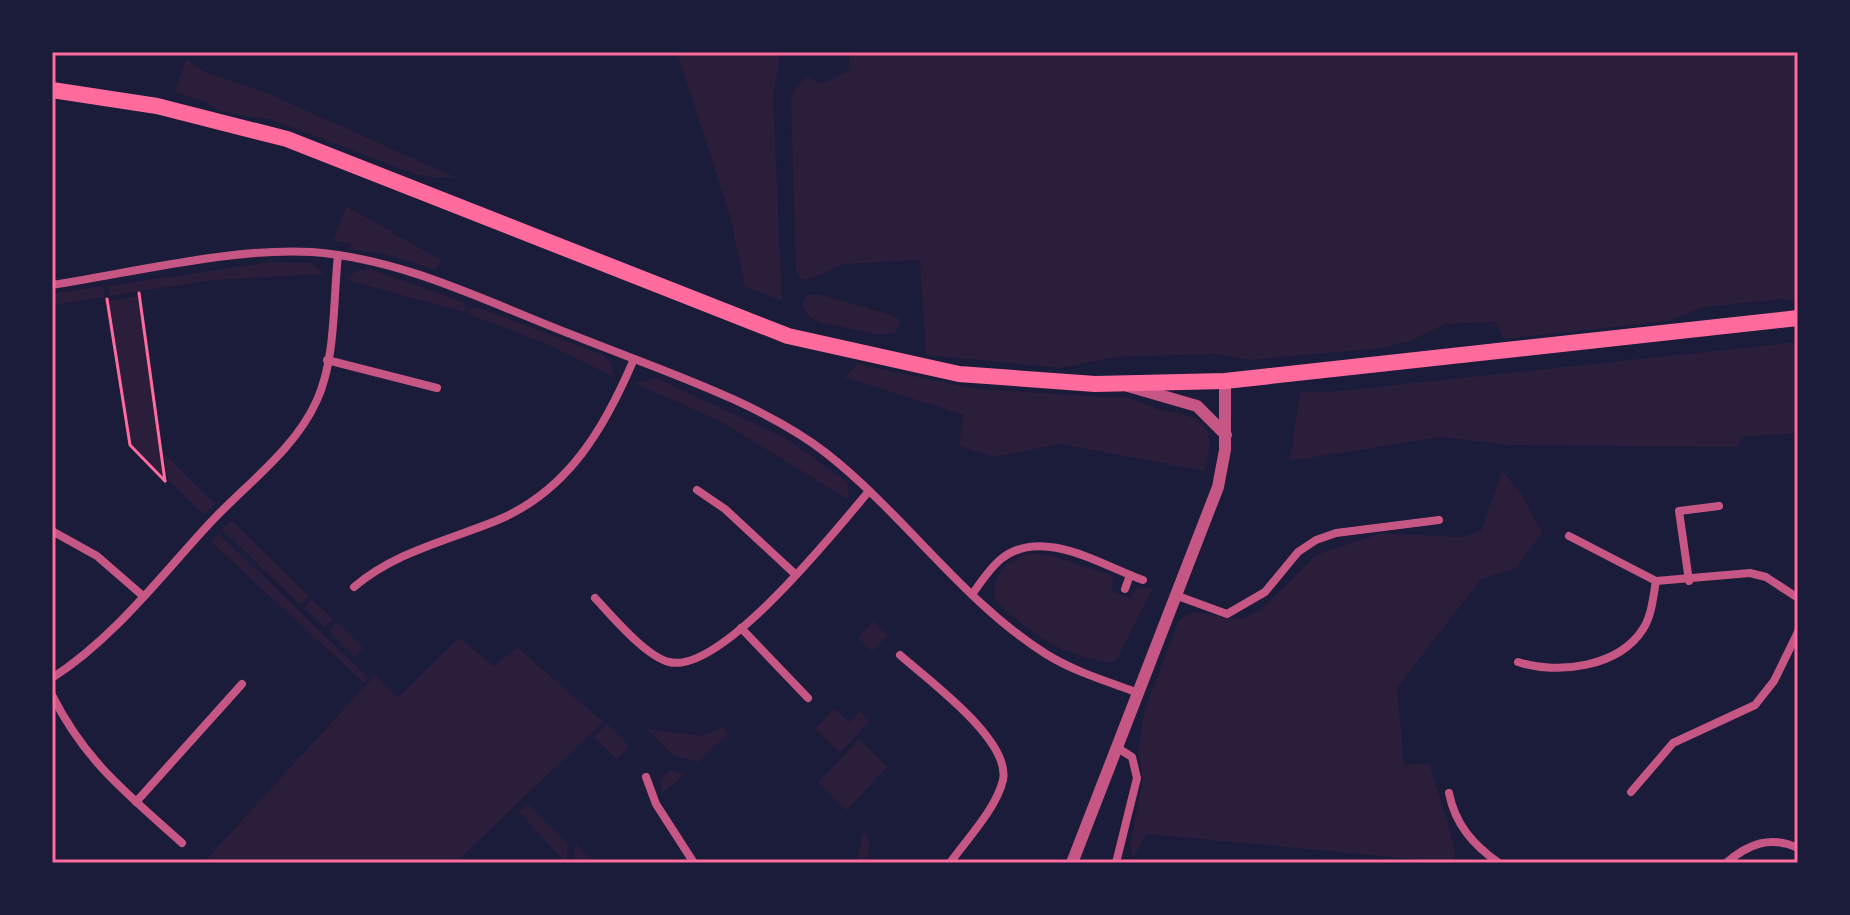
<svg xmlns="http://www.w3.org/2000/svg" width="1850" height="915" viewBox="0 0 1850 915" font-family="'Source Sans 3',sans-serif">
	<rect width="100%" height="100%" fill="#1b1b3a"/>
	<g fill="#2a1e3b">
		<polygon points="677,52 781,52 773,96 782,301 745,286 730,216"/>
		<path d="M850,52H1798V302L1782,299L1703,307L1669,321L1504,339L1496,322L1445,324L1410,341L1383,348L1249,360L1216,354L1116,357L1060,368L926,355L920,260L844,264L806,280L800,278L796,269L791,99L795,87L809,76C823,92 834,76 849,70Z"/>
		<polygon points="186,59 205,72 262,91 455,177 435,178 415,174 272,120 222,112 203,101 175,92"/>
		<polygon points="346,206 437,258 442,260 435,270 385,254 349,249 351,243 333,241"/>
		<polygon points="271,262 312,263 324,274 213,280 109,296 108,286"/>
		<polygon points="370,269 460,301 466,306 464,312 346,280 356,271"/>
		<polygon points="103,286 105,297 52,305 52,294"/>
		<polygon points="818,294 892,315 900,320 896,333 878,335 820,322 811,318 802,306 806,295"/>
		<polygon points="138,296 163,477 131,443 109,301"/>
		<polygon points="470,308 480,308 603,355 612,366 616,378 547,344 468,314"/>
		<polygon points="1798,342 1798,433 1740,437 1739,447 1509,445 1439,437 1290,461 1300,392 1329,392"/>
		<path d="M858,364L976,389L1126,398C1139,400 1149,407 1161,410C1206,419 1217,422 1205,471L1060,444L995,457L959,446L964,415L844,377Z"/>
		<polygon points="656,378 787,439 847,482 849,500 720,421 634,383"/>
		<polygon points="163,453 215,504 204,515 168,479"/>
		<path d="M1502,471L1521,493L1542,533L1516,568L1481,579L1397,688L1404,765L1429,763C1436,790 1457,839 1455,863L1147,834L1133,858L1130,845L1143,780L1138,750L1144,712L1179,620L1192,612L1241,619L1259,611L1316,555L1382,533L1460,537L1481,531Z"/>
		<polygon points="231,520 309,596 300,605 222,529"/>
		<polygon points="219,534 369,678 364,683 211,542"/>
		<path d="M1029,553L1049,555L1110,575L1114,580L1111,591L1129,598L1138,587L1153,588L1116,661L1109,663C1062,655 1029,633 995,600C991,574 1007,562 1029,553Z"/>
		<polygon points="312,599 333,619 325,627 304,608"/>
		<polygon points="873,621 888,635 872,651 858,638"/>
		<polygon points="337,622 363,648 355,657 329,631"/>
		<polygon points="459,638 494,666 517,647 603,722 455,863 203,863 375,675 398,697"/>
		<polygon points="834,708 849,722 860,711 869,721 840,753 815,729"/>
		<polygon points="607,724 629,746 617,759 594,737"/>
		<polygon points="722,727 728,734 698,762 674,756 647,729 703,736"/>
		<polygon points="859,739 887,767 847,810 818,783"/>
		<polygon points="670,770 685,774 661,795 661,780"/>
		<polygon points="527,804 568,844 566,863 519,812"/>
		<polygon points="863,832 869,840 867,863 856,863"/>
		<polygon points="576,844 596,863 573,863"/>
	</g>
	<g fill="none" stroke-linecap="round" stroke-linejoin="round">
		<g stroke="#ff6b9d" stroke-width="3">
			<polyline points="139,293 165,481"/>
			<polyline points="107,299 130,445 165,481"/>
		</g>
		<g stroke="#c65784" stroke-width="8">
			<path d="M52,285C130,273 235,247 312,252C406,259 491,304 578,337C655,368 761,402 826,453C904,514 962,601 1046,654C1073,671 1106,681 1136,692"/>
			<polyline points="327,360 437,388"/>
			<polyline points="697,490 725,509 795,574"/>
			<polyline points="52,531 97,556 143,596"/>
			<polyline points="1569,536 1656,581 1750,573 1766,577 1798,598"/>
			<polyline points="1689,581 1679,511 1719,506"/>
			<path d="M354,587C397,551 447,541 498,520C569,490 605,427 634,359"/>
			<polyline points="1125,589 1130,575"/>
			<path d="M973,593C981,582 990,568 1001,559C1042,526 1101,565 1143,580"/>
			<polyline points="1175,595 1227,614 1265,592 1298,552 1316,540 1336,533 1439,520"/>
			<path d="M595,598C612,616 645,656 669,662C721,675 836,530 869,491"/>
			<polyline points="741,628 808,698"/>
			<path d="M900,655C928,680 1011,740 1003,780C996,809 967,839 950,863"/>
			<path d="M1518,662C1558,675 1619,667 1643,629C1652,615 1653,597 1656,581"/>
			<path d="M52,678C113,639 160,577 209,524C245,485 295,450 317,400C336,358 333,301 338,255"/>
			<path d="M52,695C86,763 128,794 182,843"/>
			<polyline points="1116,747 1132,757 1137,778 1116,863"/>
			<polyline points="646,777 656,804 694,863"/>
			<polyline points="1631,792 1673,743 1755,705 1774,681 1798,632"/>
			<path d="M1449,793C1455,824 1473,845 1499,863"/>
			<polyline points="136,802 242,684"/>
			<path d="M1726,863C1748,844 1771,835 1798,848"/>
		</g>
		<g stroke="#c65784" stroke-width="12">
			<polyline points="1128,386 1197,406 1226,435"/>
			<polyline points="1072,863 1218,487 1225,450 1225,381"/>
		</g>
		<polyline stroke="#ff6b9d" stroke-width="16" points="52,90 157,106 287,139 788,336 959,374 1095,384 1225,381 1798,318"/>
	</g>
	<rect width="1850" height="915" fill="none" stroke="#1b1b3a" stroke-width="108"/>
	<rect x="54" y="54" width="1742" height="807" fill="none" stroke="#ff6b9d" stroke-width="3"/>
</svg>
